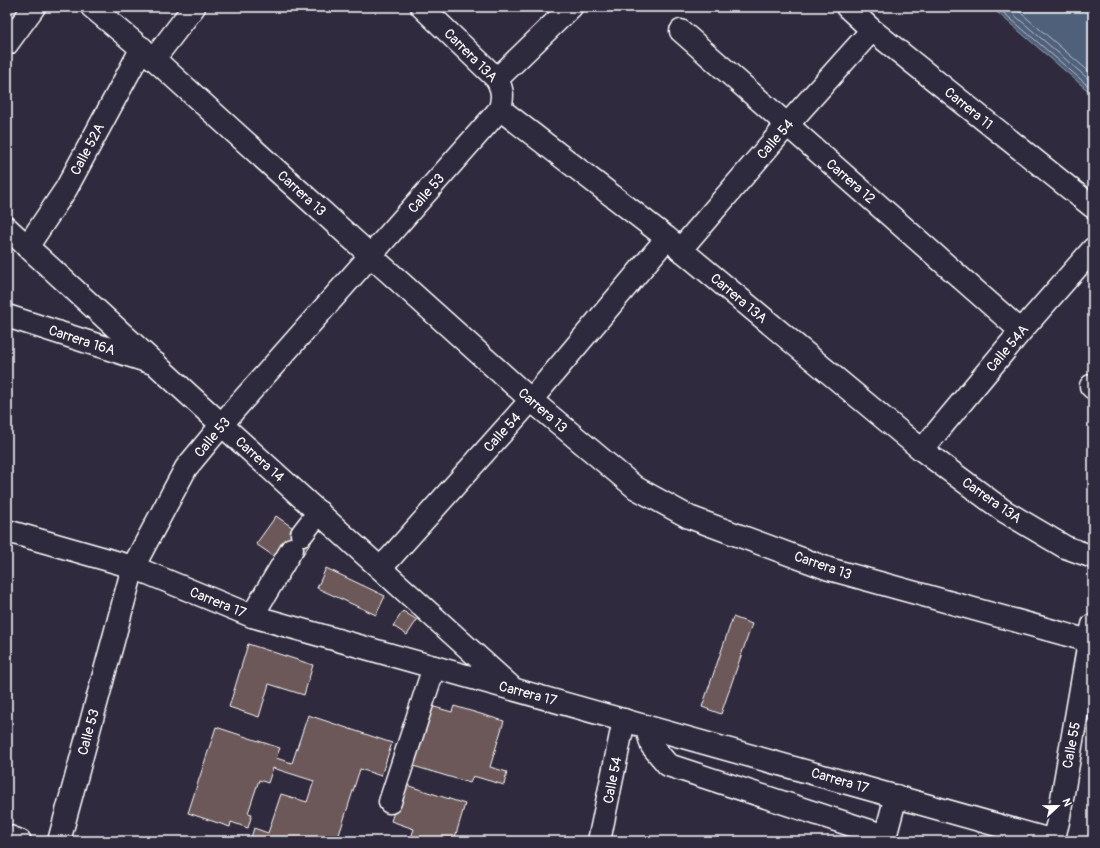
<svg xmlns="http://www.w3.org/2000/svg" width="1100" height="848" viewBox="0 0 1100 848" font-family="Pangolin,sans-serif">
	<rect width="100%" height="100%" fill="#2f2a3d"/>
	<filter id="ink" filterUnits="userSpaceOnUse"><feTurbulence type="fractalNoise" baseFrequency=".025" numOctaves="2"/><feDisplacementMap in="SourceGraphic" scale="8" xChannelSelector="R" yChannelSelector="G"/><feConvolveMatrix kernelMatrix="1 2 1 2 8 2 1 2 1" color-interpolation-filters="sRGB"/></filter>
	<g filter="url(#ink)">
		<polygon fill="#4f607a" stroke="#95a0af" points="991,7 1093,7 1093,95"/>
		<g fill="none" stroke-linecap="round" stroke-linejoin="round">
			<g stroke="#b9bfca" stroke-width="1">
				<polyline points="997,7 1093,90"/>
				<polyline points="1005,7 1093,83"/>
				<polyline points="1014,7 1093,75"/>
			</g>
		</g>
		<g fill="#6c5959" stroke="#fff">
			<polygon points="276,516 312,541 302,556 292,549 275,557 256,544"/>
			<polygon points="326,568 385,596 376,615 317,588"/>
			<polygon points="403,611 417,620 407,635 393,626"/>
			<polygon points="733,617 752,624 721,714 702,707"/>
			<polygon points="248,644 313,665 304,695 269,684 259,717 229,707"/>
			<polygon points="427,705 452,712 454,706 504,721 490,767 507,772 504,785 473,776 470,783 410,765"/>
			<polygon points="308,715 392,743 381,776 360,769 337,841 250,841 254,828 268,833 281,794 307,802 314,781 273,768 268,783 259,780 248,813 252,814 248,828 231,822 230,827 188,813 216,727 280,748 276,758 292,763"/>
			<polygon points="403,784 465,804 454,841 410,841 414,829 391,821"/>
		</g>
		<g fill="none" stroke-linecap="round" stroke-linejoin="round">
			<g stroke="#fff" stroke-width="25">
				<g id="minor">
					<polyline points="92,7 154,59 371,256 531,400 636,488 689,517 829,569 1093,642"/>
					<path d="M422,7L497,79C503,91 503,96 500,109L667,238L922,450L1004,511L1065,547L1093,557"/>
					<polyline points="847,7 872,30 1093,207"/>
					<polyline points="681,31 1021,331"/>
					<polyline points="7,44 34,7"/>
					<polyline points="154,59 194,7"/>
					<polyline points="497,79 571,7"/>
					<polyline points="27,247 66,189 142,48"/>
					<polyline points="680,250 787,125 872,30"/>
					<polyline points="7,316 156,364"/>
					<polyline points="1091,386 1093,388"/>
					<polyline points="922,450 1021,331 1093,249"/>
					<polyline points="302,534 319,512"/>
					<polyline points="380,568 391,557 531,400 667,238"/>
					<polyline points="252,616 292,549"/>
					<polyline points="646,726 652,746 668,765 885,836"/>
					<polyline points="390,802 434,667"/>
					<polyline points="7,836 20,841"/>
					<polyline points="59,841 133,567 186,468 234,410 500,109"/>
					<polyline points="599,841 624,720"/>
					<polyline points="884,841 896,796"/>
					<polyline points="1053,841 1058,822 1089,642 1093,625"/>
				</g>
			</g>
			<g stroke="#fff" stroke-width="25">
				<g id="major">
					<polyline points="7,228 222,425 510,686"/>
					<polyline points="7,531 133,567 252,616 1054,841"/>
				</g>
			</g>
			<use href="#minor" stroke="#2f2a3d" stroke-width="22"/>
			<use href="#major" stroke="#2f2a3d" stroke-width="22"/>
		</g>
	</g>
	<g text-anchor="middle" stroke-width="3" stroke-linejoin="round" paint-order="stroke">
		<g font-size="14" fill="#fff" stroke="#2f2a3d">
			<text transform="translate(471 55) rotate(45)" y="5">Carrera 13A</text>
			<text transform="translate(969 108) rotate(39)" y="5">Carrera 11</text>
			<text transform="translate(775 139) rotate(-49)" y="5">Calle 54</text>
			<text transform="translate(87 149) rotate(-62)" y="5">Calle 52A</text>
			<text transform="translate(851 181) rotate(41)" y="5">Carrera 12</text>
			<text transform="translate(302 193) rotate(42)" y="5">Carrera 13</text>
			<text transform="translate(426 193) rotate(-49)" y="5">Calle 53</text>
			<text transform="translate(739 298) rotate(40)" y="5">Carrera 13A</text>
			<text transform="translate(82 340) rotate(18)" y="5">Carrera 16A</text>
			<text transform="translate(1007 348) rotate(-50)" y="5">Calle 54A</text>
			<text transform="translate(543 410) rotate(41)" y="5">Carrera 13</text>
			<text transform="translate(502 432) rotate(-48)" y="5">Calle 54</text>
			<text transform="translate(212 437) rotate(-50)" y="5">Calle 53</text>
			<text transform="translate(260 459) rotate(42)" y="5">Carrera 14</text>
			<text transform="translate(992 500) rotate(35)" y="5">Carrera 13A</text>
			<text transform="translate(823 565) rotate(19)" y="5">Carrera 13</text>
			<text transform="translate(218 602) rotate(22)" y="5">Carrera 17</text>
			<text transform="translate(528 693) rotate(15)" y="5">Carrera 17</text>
			<text transform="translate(88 732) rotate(-75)" y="5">Calle 53</text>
			<text transform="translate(1071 745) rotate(-80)" y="5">Calle 55</text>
			<text transform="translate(612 780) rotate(-79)" y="5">Calle 54</text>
			<text transform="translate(840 780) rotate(16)" y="5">Carrera 17</text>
		</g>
	</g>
	<rect width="1100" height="848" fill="none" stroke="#2f2a3d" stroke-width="24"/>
	<rect x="12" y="12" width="1076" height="824" fill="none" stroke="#fff" stroke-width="1.5" filter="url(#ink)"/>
	<g transform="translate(1058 806) rotate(68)" stroke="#2f2a3d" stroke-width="3" paint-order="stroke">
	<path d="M0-3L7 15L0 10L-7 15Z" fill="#ffffff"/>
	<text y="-6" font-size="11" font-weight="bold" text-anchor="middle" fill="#ffffff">N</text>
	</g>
</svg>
